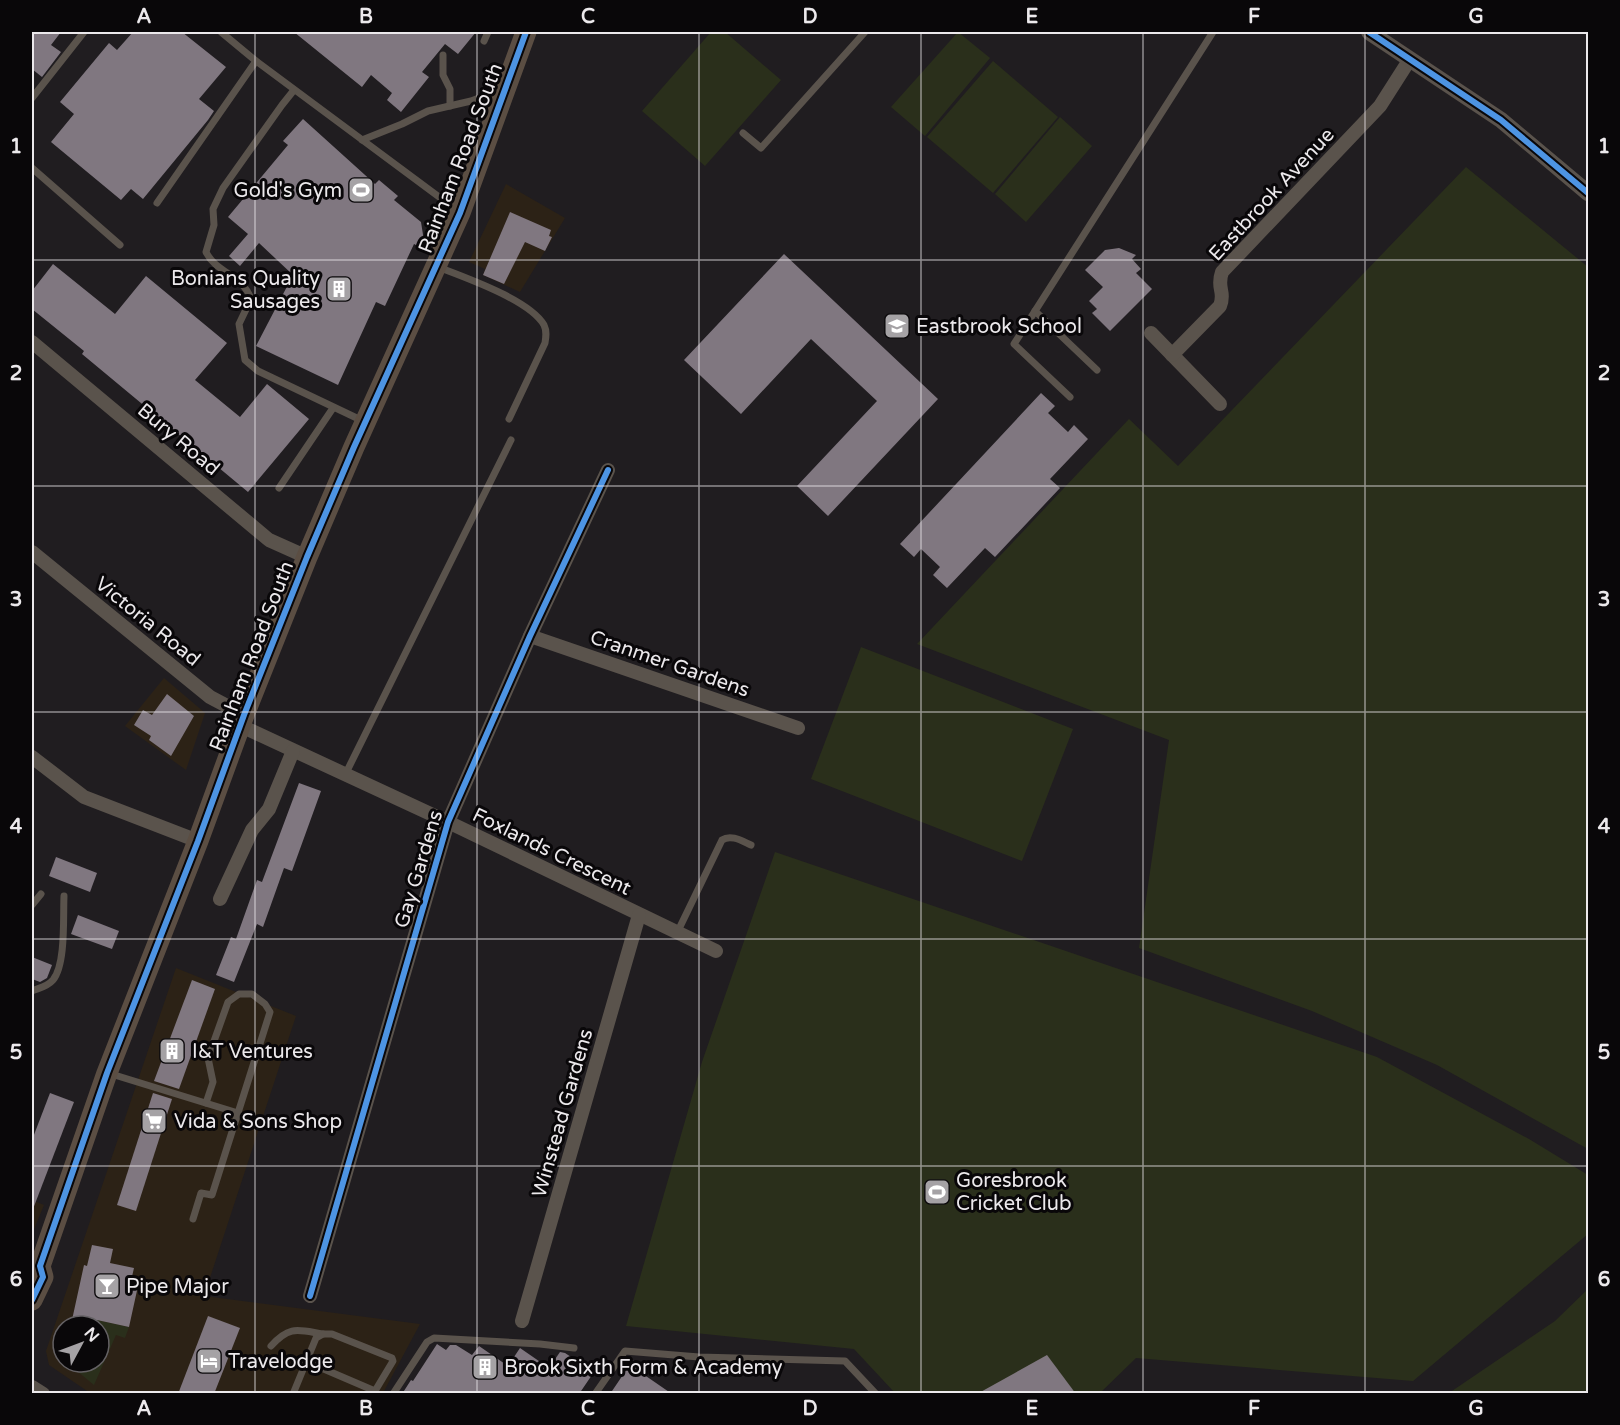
<svg xmlns="http://www.w3.org/2000/svg" width="1620" height="1425" viewBox="0 0 1620 1425" font-family="'Varela Round',sans-serif">
	<rect width="100%" height="100%" fill="#201d20"/>
	<g fill="#2c2216" fill-rule="evenodd">
		<polygon points="506,184 565,218 520,292 483,275 485,269 469,262"/>
		<polygon points="164,678 205,713 186,770 125,726"/>
		<path d="M176,968L296,1016L204,1296L420,1324L383,1393H90L49,1365L46,1351ZM63,1326H99V1362H63Z"/>
		<polygon points="32,1200 44,1205 32,1234"/>
	</g>
	<g fill="#2a2f1b">
		<polygon points="711,32 725,32 781,80 705,166 642,111"/>
		<polygon points="958,32 990,58 925,136 891,107"/>
		<polygon points="993,61 1058,117 993,193 927,137"/>
		<polygon points="1060,117 1092,146 1026,222 995,194"/>
		<polygon points="1466,167 1588,267 1588,1149 1437,1065 1312,1011 1139,948 1169,740 917,644 1129,419 1178,466"/>
		<polygon points="861,647 1073,729 1022,861 811,779"/>
		<polygon points="775,852 1377,1057 1529,1139 1588,1175 1588,1234 1413,1381 1136,1358 1100,1393 895,1393 854,1349 626,1326 702,1062"/>
		<polygon points="1588,1289 1588,1393 1449,1393 1555,1321"/>
		<polygon points="97,1320 129,1327 125,1338 116,1335 94,1385 71,1366 70,1362 99,1362 99,1326 92,1326 96,1325"/>
	</g>
	<g fill="#807780">
		<polygon points="32,32 61,32 51,45 61,52 42,77 32,69"/>
		<polygon points="133,32 182,32 226,67 199,99 214,111 208,120 143,199 131,189 121,200 51,142 74,114 60,102 109,43 117,50"/>
		<polygon points="294,32 476,32 458,54 445,44 422,72 429,77 401,112 387,100 392,93 371,75 362,87"/>
		<polygon points="303,119 375,184 379,180 398,196 394,200 421,222 424,241 420,247 414,244 385,306 376,302 338,385 256,346 293,275 259,243 240,266 229,256 248,234 228,217 288,145 283,141"/>
		<polygon points="510,212 551,230 549,236 552,237 545,251 525,242 504,284 483,275"/>
		<polygon points="1119,248 1136,255 1132,259 1141,269 1136,273 1152,289 1110,331 1092,313 1097,309 1089,301 1103,287 1085,270 1105,250"/>
		<polygon points="784,254 938,399 828,516 797,486 877,401 811,339 741,414 684,360"/>
		<polygon points="53,264 115,314 146,276 227,343 195,380 240,417 267,384 309,419 248,492 82,354 84,351 32,309 32,291"/>
		<polygon points="1041,393 1055,406 1048,413 1068,432 1074,425 1088,439 1050,479 1060,488 995,557 985,548 947,588 933,575 940,567 921,549 914,557 900,544"/>
		<polygon points="167,694 194,716 171,756 149,740 151,736 134,725 143,710 152,715"/>
		<polygon points="299,783 321,791 292,871 284,868 263,927 257,924 234,982 216,975 231,937 236,939 257,880 262,882"/>
		<polygon points="56,857 97,873 90,892 49,876"/>
		<polygon points="78,915 119,931 112,949 71,934"/>
		<polygon points="32,957 52,965 47,978 40,982 32,979"/>
		<polygon points="192,980 215,989 179,1089 154,1081"/>
		<polygon points="50,1093 74,1102 33,1209 32,1140"/>
		<polygon points="153,1093 172,1099 136,1211 117,1205"/>
		<polygon points="92,1245 113,1249 110,1263 134,1268 130,1285 138,1286 129,1327 97,1320 96,1325 72,1320 84,1265 87,1266"/>
		<polygon points="208,1316 240,1328 214,1394 178,1394"/>
		<polygon points="437,1344 446,1350 450,1345 456,1345 472,1355 479,1346 508,1366 520,1348 549,1368 560,1352 565,1353 594,1372 579,1394 402,1394 411,1380 413,1381"/>
		<polygon points="1047,1355 1076,1394 977,1394"/>
		<polygon points="633,1360 647,1369 643,1374 672,1394 610,1394"/>
	</g>
	<g fill="none" stroke-linecap="round" stroke-linejoin="round">
		<g stroke="#5a534c" stroke-width="7">
			<polyline points="221,32 256,61 458,211"/>
			<polyline points="484,41 488,32"/>
			<polyline points="443,55 443,75 450,89 450,106"/>
			<path d="M294,90L282,105L223,188L213,209L214,225L206,252C216,273 243,275 251,299L239,324L245,360L258,371L363,421"/>
			<polyline points="32,98 84,32"/>
			<polyline points="743,133 761,148 865,32"/>
			<polyline points="362,140 402,124 428,111 471,101 500,90"/>
			<polyline points="32,168 120,245"/>
			<polyline points="157,203 256,61"/>
			<path d="M438,267C464,277 530,300 544,325C547,331 546,337 545,343L509,419"/>
			<polyline points="1035,311 1097,370"/>
			<polyline points="1070,397 1014,344 1213,32"/>
			<polyline points="279,488 333,408"/>
			<polyline points="345,775 511,440"/>
			<polyline points="32,905 41,894"/>
			<path d="M677,933L722,840C731,834 742,841 751,845"/>
			<path d="M32,991C39,988 47,987 53,980C66,964 63,917 64,896"/>
			<polyline points="108,1073 238,1113"/>
			<polyline points="193,1219 201,1193 212,1195 270,1012 265,1004 252,994 239,994 228,1002 208,1058 213,1082 206,1103"/>
			<path d="M271,1346C290,1325 298,1330 323,1334"/>
			<polyline points="305,1361 375,1391 374,1393"/>
			<polyline points="293,1394 316,1338 323,1334 332,1334 392,1358 393,1361 375,1391"/>
			<polyline points="393,1394 427,1342 434,1338 540,1344 574,1348"/>
			<polyline points="595,1394 625,1351 699,1357 845,1361 876,1394"/>
		</g>
		<g stroke="#5a534c" stroke-width="14">
			<polyline points="1151,333 1220,404"/>
			<polyline points="32,342 269,540 307,557"/>
			<path d="M1172,355L1220,306C1226,291 1216,289 1222,272L1380,106L1410,59"/>
			<polyline points="32,552 210,697 244,715"/>
			<polyline points="530,636 798,728"/>
			<polyline points="241,726 448,822 716,951"/>
			<polyline points="32,757 84,797 198,841"/>
			<polyline points="220,899 252,830 269,809 293,751"/>
			<polyline points="310,1296 448,822 530,636 608,470"/>
			<polyline points="522,1321 639,915"/>
			<polyline points="32,1387 43,1394"/>
		</g>
		<polyline stroke="#5a534c" stroke-width="16" points="1369,32 1501,120 1588,193"/>
		<polyline stroke="#5b4e43" stroke-width="21" points="32,1300 43,1277 40,1266 107,1073 198,841 244,715 307,557 354,447 460,213 526,32"/>
		<g stroke="#090709" stroke-width="10">
			<g id="cycleway">
				<polyline points="1369,32 1501,120 1588,193"/>
				<polyline points="310,1296 448,822 530,636 608,470"/>
				<polyline points="32,1300 43,1277 40,1266 107,1073 198,841 244,715 307,557 354,447 460,213 526,32"/>
			</g>
		</g>
		<use href="#cycleway" stroke="#4d94e3" stroke-width="6"/>
	</g>
	<path fill="none" stroke="#ece9ec" stroke-width="1.5" stroke-opacity="0.55" d="M255,32V1394M477,32V1394M699,32V1394M921,32V1394M1143,32V1394M1365,32V1394M32,260H1588M32,486H1588M32,712H1588M32,939H1588M32,1166H1588"/>
	<defs>
		<g id="stadium-square" transform="scale(1.35)"><rect x="-9" y="-9" width="18" height="18" rx="4" fill="#a5a2a5" stroke="#090709"/><path d="M0-5a6.5 5 0 1 0 0 10a6.5 5 0 1 0 0-10ZM-3.5-1.8h7v3.6h-7Z" fill="#fff"/></g>
		<g id="building-square" transform="scale(1.35)"><rect x="-9" y="-9" width="18" height="18" rx="4" fill="#a5a2a5" stroke="#090709"/><path d="M-4-6H4V6H1V3H-1V6H-4ZM-2.5-4.3h1.7v1.8h-1.7ZM.8-4.3h1.7v1.8H.8ZM-2.5-1h1.7V.8h-1.7ZM.8-1h1.7V.8H.8Z" fill="#fff"/></g>
		<g id="school-square" transform="scale(1.35)"><rect x="-9" y="-9" width="18" height="18" rx="4" fill="#a5a2a5" stroke="#090709"/><path d="M0-5L7-2L0 1L-7-2ZM-4 1L0 2.5L4 1V4Q0 6-4 4Z" fill="#fff"/></g>
		<g id="supermarket-square" transform="scale(1.35)"><rect x="-9" y="-9" width="18" height="18" rx="4" fill="#a5a2a5" stroke="#090709"/><path d="M-6-5.5h2.5l.6 2H6L4.5 2H-2.5L-4.4-4H-6ZM-1.5 3.2a1.3 1.3 0 1 0 .1 0ZM3 3.2a1.3 1.3 0 1 0 .1 0Z" fill="#fff"/></g>
		<g id="bar-square" transform="scale(1.35)"><rect x="-9" y="-9" width="18" height="18" rx="4" fill="#a5a2a5" stroke="#090709"/><path d="M-6-5H6L.8 .8V4.5H3.5V6h-7V4.5H-.8V.8Z" fill="#fff"/></g>
		<g id="hotel-square" transform="scale(1.35)"><rect x="-9" y="-9" width="18" height="18" rx="4" fill="#a5a2a5" stroke="#090709"/><path d="M-6-4.5h1.5V1H6V5H4.5V3h-9V5H-6ZM-4 0a1.8 1.8 0 1 1 3.6 0ZM.5 0V-2.5h3Q6-2.5 6 0Z" fill="#fff"/></g>
	</defs>
	<g fill-rule="evenodd">
		<use href="#stadium-square" x="361" y="190"/>
		<use href="#building-square" x="339" y="289"/>
		<use href="#school-square" x="897" y="326"/>
		<use href="#building-square" x="172" y="1051"/>
		<use href="#supermarket-square" x="154" y="1121"/>
		<use href="#stadium-square" x="937" y="1192"/>
		<use href="#bar-square" x="107" y="1286"/>
		<use href="#hotel-square" x="209" y="1361"/>
		<use href="#building-square" x="485" y="1367"/>
	</g>
	<g text-anchor="middle" stroke-width="6" stroke-linejoin="round" paint-order="stroke">
		<g font-size="20" fill="#ece9ec" stroke="#090709">
			<text transform="translate(460 158) rotate(-69)" y="7">Rainham Road South</text>
			<text transform="translate(1271 194) rotate(-47)" y="7">Eastbrook Avenue</text>
			<text transform="translate(179 439) rotate(40)" y="7">Bury Road</text>
			<text transform="translate(148 621) rotate(39)" y="7">Victoria Road</text>
			<text transform="translate(251 656) rotate(-69)" y="7">Rainham Road South</text>
			<text transform="translate(670 663) rotate(19)" y="7">Cranmer Gardens</text>
			<text transform="translate(552 851) rotate(26)" y="7">Foxlands Crescent</text>
			<text transform="translate(418 869) rotate(-73)" y="7">Gay Gardens</text>
			<text transform="translate(562 1113) rotate(-74)" y="7">Winstead Gardens</text>
		</g>
		<g font-size="20" fill="#ece9ec" stroke="#090709" text-anchor="start">
			<text x="342" y="197" text-anchor="end">Gold's Gym</text>
			<text x="320" y="285" text-anchor="end">Bonians Quality<tspan x="320" dy="23">Sausages</tspan></text>
			<text x="916" y="333">Eastbrook School</text>
			<text x="192" y="1058">I&amp;T Ventures</text>
			<text x="174" y="1128">Vida &amp; Sons Shop</text>
			<text x="956" y="1187">Goresbrook<tspan x="956" dy="23">Cricket Club</tspan></text>
			<text x="126" y="1293">Pipe Major</text>
			<text x="228" y="1368">Travelodge</text>
			<text x="504" y="1374">Brook Sixth Form &amp; Academy</text>
		</g>
	</g>
	<rect width="1620" height="1425" fill="none" stroke="#090709" stroke-width="66"/>
	<g transform="translate(81 1344) rotate(49)"><circle r="28" fill="#090709" stroke="#646164" stroke-width="1.5"/>
	<path d="M0-4.5L10 22L0 15L-10 22Z" fill="#a5a2a5"/>
	<text y="-9" font-size="16" font-weight="bold" text-anchor="middle" fill="#ece9ec">N</text>
	</g>
	<rect x="33" y="33" width="1554" height="1359" fill="none" stroke="#ece9ec" stroke-width="2"/>
	<g font-size="20" text-anchor="middle" font-weight="bold" fill="#ece9ec">
		<text x="144" y="23">A</text>
		<text x="366" y="23">B</text>
		<text x="588" y="23">C</text>
		<text x="810" y="23">D</text>
		<text x="1032" y="23">E</text>
		<text x="1254" y="23">F</text>
		<text x="1476" y="23">G</text>
		<text x="16" y="153">1</text>
		<text x="1604" y="153">1</text>
		<text x="16" y="380">2</text>
		<text x="1604" y="380">2</text>
		<text x="16" y="606">3</text>
		<text x="1604" y="606">3</text>
		<text x="16" y="833">4</text>
		<text x="1604" y="833">4</text>
		<text x="16" y="1059">5</text>
		<text x="1604" y="1059">5</text>
		<text x="16" y="1286">6</text>
		<text x="1604" y="1286">6</text>
		<text x="144" y="1415">A</text>
		<text x="366" y="1415">B</text>
		<text x="588" y="1415">C</text>
		<text x="810" y="1415">D</text>
		<text x="1032" y="1415">E</text>
		<text x="1254" y="1415">F</text>
		<text x="1476" y="1415">G</text>
	</g>
</svg>
